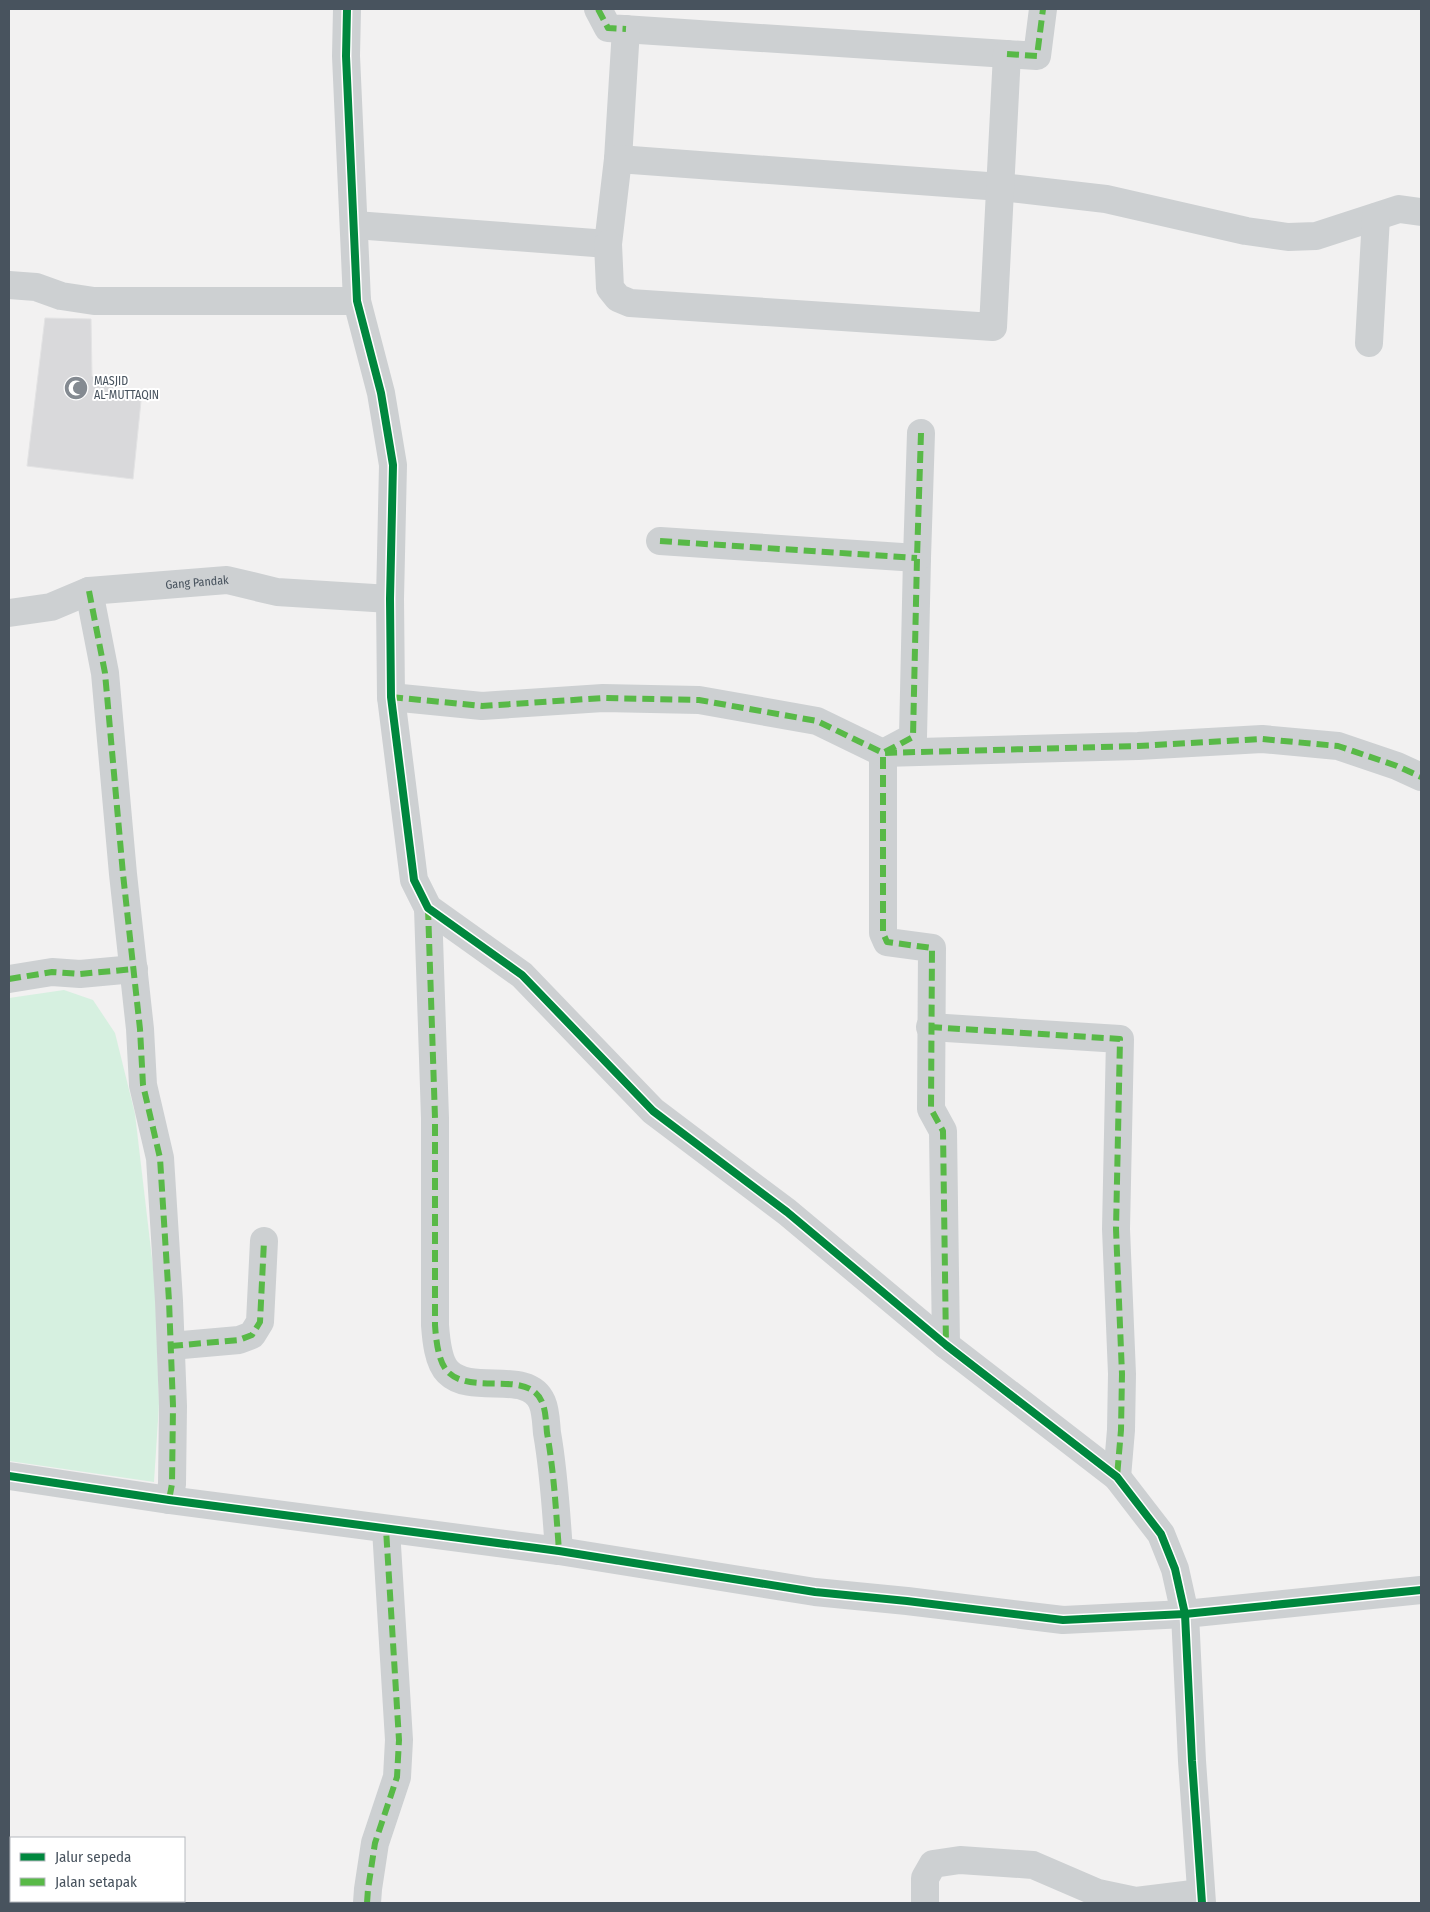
<svg xmlns="http://www.w3.org/2000/svg" width="1430" height="1912" viewBox="0 0 1430 1912" font-family="'Fira Sans Condensed',sans-serif">
	<rect width="100%" height="100%" fill="#f2f1f1"/>
	<polygon fill="#d6f0e0" points="64,990 93,1000 115,1033 135,1114 155,1284 159,1404 154,1482 9,1461 9,998"/>
	<polygon fill="#d9d9db" stroke="#e3e3e4" points="45,318 91,319 92,376 141,401 133,479 27,466"/>
	<g fill="none" stroke-linecap="round" stroke-linejoin="round">
		<g stroke="#cdd0d2" stroke-width="28">
			<polyline points="347,9 346,56 357,301 381,393 393,465 390,599 391,697 414,880 428,908 522,975 653,1111 787,1212 946,1345 1117,1477 1161,1534 1175,1569 1185,1614 1192,1761 1202,1903"/>
			<polyline points="598,9 608,28 1037,56 1043,9"/>
			<polyline points="618,159 626,29"/>
			<polyline points="355,225 608,244 618,159 1001,187 1106,199 1246,231 1288,237 1316,236 1399,209 1421,212"/>
			<polyline points="608,244 610,288 618,298 630,303 993,327 1007,54"/>
			<polyline points="9,285 36,287 61,296 94,301 357,301"/>
			<polyline points="1369,343 1376,217"/>
			<polyline points="921,433 917,558 913,737 883,753 883,933 887,942 932,948 931,1109 943,1131 946,1345"/>
			<polyline points="660,541 917,558"/>
			<polyline points="89,591 105,673 123,874 140,1029 143,1085 160,1158 169,1301 173,1406 172,1484 169,1500"/>
			<path id="s1" d="M9,613L51,607L89,591L227,580L277,592L390,599"/>
			<polyline points="391,697 482,706 603,698 699,700 817,721 883,753 1138,746 1262,739 1338,746 1397,766 1421,777"/>
			<path d="M428,908L435,1118V1325C436,1339 438,1362 448,1372C472,1396 528,1369 542,1402C546,1411 546,1423 547,1433C554,1472 556,1511 559,1551"/>
			<polyline points="9,979 52,972 80,974 134,969"/>
			<polyline points="930,1027 1120,1039 1116,1229 1122,1374 1121,1430 1117,1477"/>
			<polyline points="171,1346 239,1340 252,1335 260,1322 264,1241"/>
			<polyline points="9,1476 169,1500 559,1551 815,1592 907,1601 1063,1620 1185,1614 1421,1590"/>
			<polyline points="367,1903 368,1889 375,1843 397,1777 399,1740 386,1529"/>
			<polyline points="925,1903 925,1878 933,1864 960,1860 1033,1865 1098,1893 1136,1901 1201,1893"/>
		</g>
		<g stroke="#58b947" stroke-width="6" stroke-dasharray="12 6" stroke-linecap="butt">
			<polyline points="598,9 608,28 626,29"/>
			<polyline points="1007,54 1037,56 1043,9"/>
			<polyline points="921,433 917,558 913,737 883,753 883,933 887,942 932,948 931,1109 943,1131 946,1345"/>
			<polyline points="660,541 917,558"/>
			<polyline points="89,591 105,673 123,874 140,1029 143,1085 160,1158 169,1301 173,1406 172,1484 169,1500"/>
			<polyline points="391,697 482,706 603,698 699,700 817,721 883,753 1138,746 1262,739 1338,746 1397,766 1421,777"/>
			<path d="M428,908L435,1118V1325C436,1339 438,1362 448,1372C472,1396 528,1369 542,1402C546,1411 546,1423 547,1433C554,1472 556,1511 559,1551"/>
			<polyline points="9,979 52,972 80,974 134,969"/>
			<polyline points="930,1027 1120,1039 1116,1229 1122,1374 1121,1430 1117,1477"/>
			<polyline points="171,1346 239,1340 252,1335 260,1322 264,1241"/>
			<polyline points="367,1903 368,1889 375,1843 397,1777 399,1740 386,1529"/>
		</g>
		<g stroke="#fff" stroke-width="11">
			<g id="cycleway">
				<polyline points="347,9 346,56 357,301 381,393 393,465 390,599 391,697 414,880 428,908 522,975 653,1111 787,1212 946,1345 1117,1477 1161,1534 1175,1569 1185,1614 1192,1761 1202,1903"/>
				<polyline points="9,1476 169,1500 559,1551 815,1592 907,1601 1063,1620 1185,1614 1421,1590"/>
			</g>
		</g>
		<use href="#cycleway" stroke="#00873e" stroke-width="8"/>
	</g>
	<defs>
		<g id="mosque-disc" transform="scale(1.25)"><circle r="9.5" fill="#848a91" stroke="#fff"/><path d="M3.5-4.9A6 6 0 1 0 3.5 4.9A5 5 0 1 1 3.5-4.9Z" fill="#fff"/></g>
	</defs>
	<g fill-rule="evenodd">
		<use href="#mosque-disc" x="76" y="388"/>
	</g>
	<g text-anchor="middle" stroke-width="4" stroke-linejoin="round" paint-order="stroke">
		<g font-size="12" fill="#48535e" stroke="#fff" text-anchor="start">
			<text x="94" y="385">MASJID<tspan x="94" dy="14">AL-MUTTAQIN</tspan></text>
		</g>
		<g font-size="12" fill="#48535e" stroke="#fff">
			<text dy="4" stroke="none"><textPath href="#s1" startOffset="192">Gang Pandak</textPath></text>
		</g>
	</g>
	<rect width="1430" height="1912" fill="none" stroke="#48535e" stroke-width="20"/>
	<rect x="10" y="1837" width="175" height="65" fill="#ffffff" stroke="#b6babf"/>
	<rect x="20" y="1853" width="25" height="8" fill="#00873e" stroke="#b6babf"/>
	<text x="55" y="1862" font-size="15" fill="#48535e">Jalur sepeda</text>
	<rect x="20" y="1878" width="25" height="8" fill="#58b947" stroke="#b6babf"/>
	<text x="55" y="1887" font-size="15" fill="#48535e">Jalan setapak</text>
</svg>
